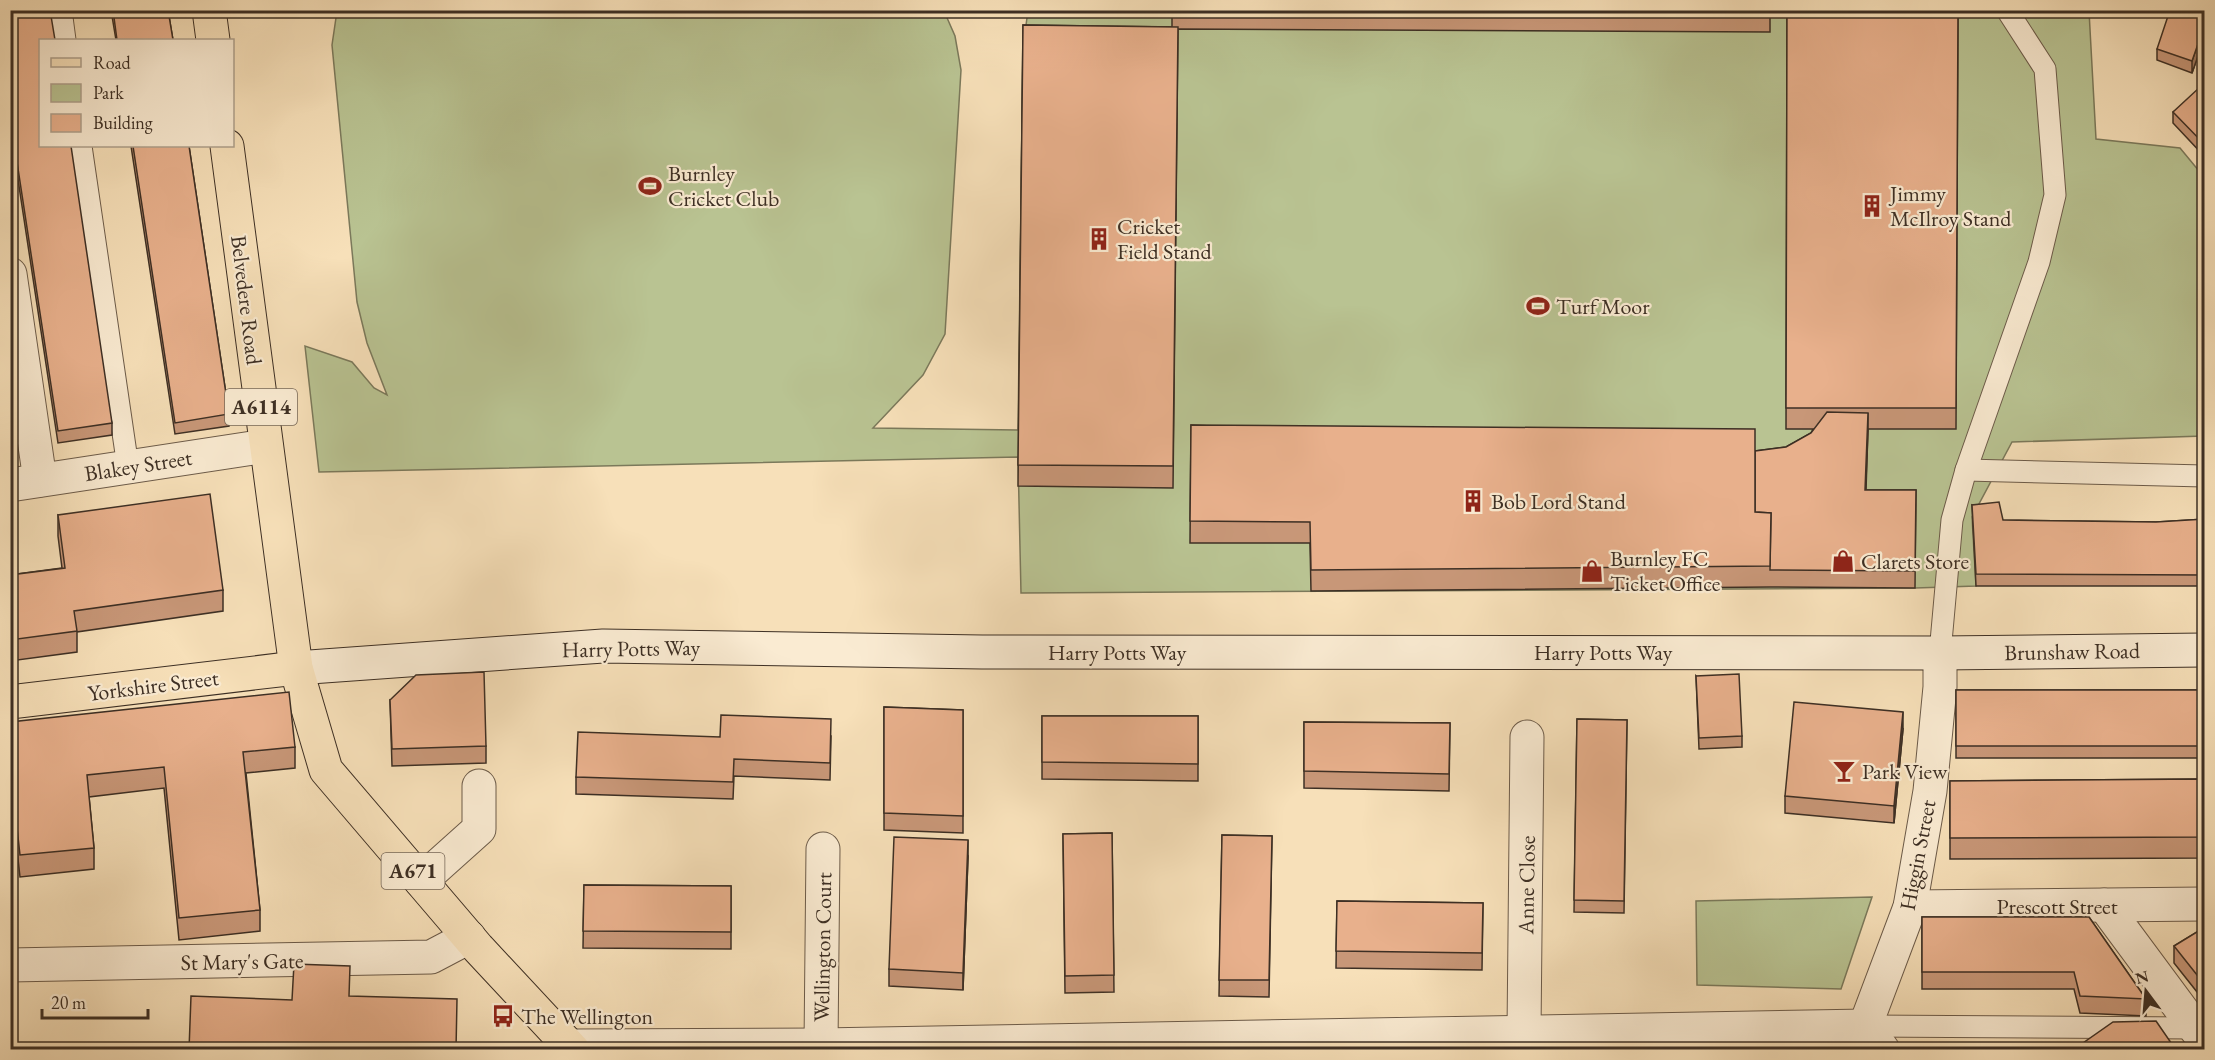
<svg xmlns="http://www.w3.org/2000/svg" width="2215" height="1060" viewBox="0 0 2215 1060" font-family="'EB Garamond',serif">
	<rect width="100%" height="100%" fill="#f7e0b9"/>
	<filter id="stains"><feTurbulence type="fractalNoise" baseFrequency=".00333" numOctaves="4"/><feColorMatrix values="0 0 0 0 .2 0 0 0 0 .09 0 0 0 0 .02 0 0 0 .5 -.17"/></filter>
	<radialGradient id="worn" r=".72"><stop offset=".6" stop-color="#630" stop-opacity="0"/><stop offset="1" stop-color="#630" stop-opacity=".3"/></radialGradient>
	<g fill="#b9c392" stroke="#7b795b" stroke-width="1.5">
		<polygon points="337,11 944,11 955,36 961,70 945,334 923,375 873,428 1018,430 1023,46 1028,11 2089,11 2096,139 2180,148 2204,177 2204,436 2012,442 1972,517 1976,586 1915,588 1021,593 1018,457 319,472 305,346 352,362 374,388 387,395 367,343 357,302 332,45"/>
		<polygon points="1872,897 1841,989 1697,985 1696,901"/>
	</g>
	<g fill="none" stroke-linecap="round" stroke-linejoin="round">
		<g stroke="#6c5b49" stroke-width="23">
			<g id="lane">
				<polyline points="61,10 65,40"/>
				<polyline points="81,146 128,467"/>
				<polyline points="1966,470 2204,476"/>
				<polyline points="1940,653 1952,520 1966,470 2039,262 2055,195 2045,69 2007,10"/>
				<polyline points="1866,1026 2196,1028"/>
			</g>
		</g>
		<g stroke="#6c5b49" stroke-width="35">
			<g id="street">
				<polyline points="10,274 40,480"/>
				<polyline points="10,485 266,446"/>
				<polyline points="421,881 479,829 479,786"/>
				<polyline points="2104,905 2204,1040"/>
				<polyline points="1910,907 2204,904"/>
				<polyline points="10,965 431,957 469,937"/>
				<polyline points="1524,1032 1527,737"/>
				<polyline points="821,1045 823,849"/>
				<polyline points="1858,1045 1910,907 1930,791 1940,687 1940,653"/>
				<polyline points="570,1046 821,1045 1866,1026 1883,1050"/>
			</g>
		</g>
		<g stroke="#3d2f24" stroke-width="35">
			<polyline id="secondary" points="296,668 603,646 982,652 1940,653 2204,650"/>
		</g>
		<g stroke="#3d2f24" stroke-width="35">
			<polyline id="primary" points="10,702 296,668"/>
		</g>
		<g stroke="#3d2f24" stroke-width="35">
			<g id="highway">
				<polyline points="209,10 213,40"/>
				<polyline points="227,146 296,668 326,770 478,948 573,1050"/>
			</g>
		</g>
		<use href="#lane" stroke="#faebd2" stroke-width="21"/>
		<use href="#street" stroke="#faebd2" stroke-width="33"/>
		<use href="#secondary" stroke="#faebd2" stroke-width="33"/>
		<use href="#primary" stroke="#f7e0b9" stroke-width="33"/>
		<use href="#highway" stroke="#f7e0b9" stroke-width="33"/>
	</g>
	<g fill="#c89778" stroke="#3d2f24" stroke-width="1.5">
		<polygon points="10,10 112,423 112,435 58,443 10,127"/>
		<polygon points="111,10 168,10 173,40 116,40"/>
		<polygon points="1172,10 1770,10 1770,32 1178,29 1173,488 1018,486 1023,25 1172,27"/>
		<polygon points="1787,10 1958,10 1956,429 1868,429 1866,490 1916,490 1915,588 1770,587 1311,591 1310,543 1190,543 1191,425 1755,451 1786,447 1811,433 1813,429 1786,429"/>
		<polygon points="2205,10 2205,36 2192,73 2157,60 2157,49"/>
		<polygon points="2205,93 2205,157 2173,123 2173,112"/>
		<polygon points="131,146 189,146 229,414 229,426 175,434"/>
		<polygon points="10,399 16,439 16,450 10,451"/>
		<polygon points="1972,505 2003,520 2156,522 2205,519 2205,586 1976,586"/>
		<polygon points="58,515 223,590 223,611 77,632 77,652 10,661 10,575 62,568 58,536"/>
		<polygon points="1696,676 1742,736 1742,747 1699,749"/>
		<rect x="1956" y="690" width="249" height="68"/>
		<polygon points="390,700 486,746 486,763 392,766"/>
		<polygon points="884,707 963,710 963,833 884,830"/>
		<polygon points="1042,716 1198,716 1198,781 1042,779"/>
		<polygon points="1577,719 1627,720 1624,913 1574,912"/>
		<polygon points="10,722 295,747 295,768 246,773 260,910 260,931 179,940 164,788 89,797 94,848 94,869 20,877 10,787"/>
		<polygon points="1304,722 1450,723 1449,791 1304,788"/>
		<polygon points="1903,729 1894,823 1785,813 1785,796"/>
		<polygon points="831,736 830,780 734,776 733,799 576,794 576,777 720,737"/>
		<polygon points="2205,779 2205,858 1950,859 1950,781"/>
		<polygon points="1112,833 1114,992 1065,993 1063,834"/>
		<polygon points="1222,835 1272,836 1269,997 1219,996"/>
		<polygon points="968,857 963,990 889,986 889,969"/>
		<polygon points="584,885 731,886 731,949 583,948"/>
		<polygon points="1337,901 1483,903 1482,970 1336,968"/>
		<polygon points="1922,917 2089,917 2146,999 2146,1016 2080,1013 2074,989 1922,989"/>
		<polygon points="2205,927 2205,1002 2174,963 2174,946"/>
	</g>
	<g fill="#a27b62" stroke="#3d2f24" stroke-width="1.5">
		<polygon points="2205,24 2205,36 2192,73 2192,61"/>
		<polygon points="1868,413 1868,430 1865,506 1865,490"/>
		<polygon points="2202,575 2205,575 2205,586 2202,587"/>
		<polygon points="1903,712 1903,729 1894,823 1894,806"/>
		<polygon points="968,840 968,857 963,990 963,973"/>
	</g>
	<g fill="#e8b08c" stroke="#3d2f24" stroke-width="1.5">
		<polygon points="10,10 50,10 55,40 40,40 40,146 71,146 112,423 58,431 10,116"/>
		<polygon points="113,10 168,10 173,40 117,40"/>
		<polygon points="1787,10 1958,10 1956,408 1786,408"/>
		<polygon points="2170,10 2205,10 2205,24 2192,61 2157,49"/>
		<polygon points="1023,25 1178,27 1173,466 1018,465"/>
		<polygon points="2200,87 2205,93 2205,145 2173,112"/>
		<polygon points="133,146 189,146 229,414 175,423"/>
		<polygon points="10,399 16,439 10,440"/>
		<polygon points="1827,412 1868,413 1865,490 1916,490 1915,571 1770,570 1771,513 1755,512 1755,451 1786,447 1811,433"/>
		<polygon points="1191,425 1755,429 1755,512 1771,513 1770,566 1311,570 1310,522 1190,521"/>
		<polygon points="210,494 223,590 74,611 77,631 10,640 10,575 65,568 58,515"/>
		<polygon points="1999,502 2003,520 2156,522 2205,519 2205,575 1976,574 1972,505"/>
		<polygon points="484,672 486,746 392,749 390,700 416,675"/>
		<polygon points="1739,674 1742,736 1699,738 1696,676"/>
		<rect x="1956" y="690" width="249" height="56"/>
		<polygon points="289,692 295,747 243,752 260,910 179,918 164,767 87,775 94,848 20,855 10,765 10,722"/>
		<polygon points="1794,702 1903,712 1894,806 1785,796"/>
		<polygon points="884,707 963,710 963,816 884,813"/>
		<polygon points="721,715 831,719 830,763 734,759 733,782 576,777 578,732 720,737"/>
		<polygon points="1042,716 1198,716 1198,764 1042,762"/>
		<polygon points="1577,719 1627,720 1624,901 1574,900"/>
		<polygon points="1304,722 1450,723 1449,774 1304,771"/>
		<polygon points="2205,779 2205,837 1950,838 1950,781"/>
		<polygon points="1112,833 1114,975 1065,976 1063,834"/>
		<polygon points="1222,835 1272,836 1269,980 1219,980"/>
		<polygon points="894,837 968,840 963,973 889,969"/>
		<polygon points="584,885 731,886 731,932 583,931"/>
		<polygon points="1337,901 1483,903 1482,953 1336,951"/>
		<polygon points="1922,917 2089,917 2146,999 2080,996 2074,972 1922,972"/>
		<polygon points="2205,927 2205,985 2174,946"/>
		<polygon points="294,964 350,966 349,996 457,999 456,1050 189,1050 191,996 292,1000"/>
		<polygon points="2156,1021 2176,1050 2073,1050 2113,1022"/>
		<polygon points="1801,1044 1800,1050 1753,1050 1753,1045"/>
		<polygon points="1144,1047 1144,1050 1077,1049"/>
		<rect x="1568" y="1049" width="53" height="1"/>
	</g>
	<defs>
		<g id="stadium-bare" transform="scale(1.8)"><path d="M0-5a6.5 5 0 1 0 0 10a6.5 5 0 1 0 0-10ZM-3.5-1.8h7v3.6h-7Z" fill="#8f2418" stroke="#faebd2" stroke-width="2.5" paint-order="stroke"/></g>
		<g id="building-bare" transform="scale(1.8)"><path d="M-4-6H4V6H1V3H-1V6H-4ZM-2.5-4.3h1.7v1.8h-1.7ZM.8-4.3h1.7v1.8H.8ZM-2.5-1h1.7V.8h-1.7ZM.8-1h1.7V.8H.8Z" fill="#8f2418" stroke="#faebd2" stroke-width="2.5" paint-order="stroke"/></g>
		<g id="shop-bare" transform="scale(1.8)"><path d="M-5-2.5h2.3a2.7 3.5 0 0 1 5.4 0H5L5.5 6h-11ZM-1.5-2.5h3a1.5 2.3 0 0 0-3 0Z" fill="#8f2418" stroke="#faebd2" stroke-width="2.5" paint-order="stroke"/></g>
		<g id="bar-bare" transform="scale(1.8)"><path d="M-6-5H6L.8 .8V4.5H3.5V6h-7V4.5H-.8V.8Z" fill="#8f2418" stroke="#faebd2" stroke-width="2.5" paint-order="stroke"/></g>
		<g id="bus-bare" transform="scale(1.8)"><path d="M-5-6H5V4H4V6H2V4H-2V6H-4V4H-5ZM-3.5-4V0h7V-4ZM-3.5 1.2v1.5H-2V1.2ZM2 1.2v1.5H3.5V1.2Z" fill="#8f2418" stroke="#faebd2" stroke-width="2.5" paint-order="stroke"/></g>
	</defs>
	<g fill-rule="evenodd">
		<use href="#stadium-bare" x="650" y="186"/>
		<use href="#building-bare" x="1872" y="206"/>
		<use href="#building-bare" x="1099" y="239"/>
		<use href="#stadium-bare" x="1538" y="306"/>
		<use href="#building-bare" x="1473" y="501"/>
		<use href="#shop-bare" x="1843" y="561"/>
		<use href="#shop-bare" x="1592" y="571"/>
		<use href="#bar-bare" x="1844" y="771"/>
		<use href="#bus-bare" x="503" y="1016"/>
	</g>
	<g text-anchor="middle" stroke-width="4.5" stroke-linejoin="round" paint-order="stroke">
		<g fill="#faebd2" stroke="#766758" stroke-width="1.5">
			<rect x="225" y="389" width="72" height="36" rx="4.5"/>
			<rect x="381.5" y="853" width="63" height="36" rx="4.5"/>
		</g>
		<g font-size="21" font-weight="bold" fill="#3d2f24">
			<text x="261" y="414">A6114</text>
			<text x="413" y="878">A671</text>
		</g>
		<g font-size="22" fill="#3d2f24" stroke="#faebd2" text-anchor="start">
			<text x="668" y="181">Burnley<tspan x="668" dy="25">Cricket Club</tspan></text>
			<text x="1890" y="201">Jimmy<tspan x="1890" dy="25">McIlroy Stand</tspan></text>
			<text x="1117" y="234">Cricket<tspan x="1117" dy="25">Field Stand</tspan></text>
			<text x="1556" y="314">Turf Moor</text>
			<text x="1491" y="509">Bob Lord Stand</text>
			<text x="1610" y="566">Burnley FC<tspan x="1610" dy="25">Ticket Office</tspan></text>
			<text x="1861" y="569">Clarets Store</text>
			<text x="1862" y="779">Park View</text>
			<text x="521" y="1024">The Wellington</text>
		</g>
		<g font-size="22" fill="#3d2f24" stroke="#faebd2">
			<text transform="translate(247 300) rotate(83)" y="8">Belvedere Road</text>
			<text transform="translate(138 465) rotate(-9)" y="8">Blakey Street</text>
			<text transform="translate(631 648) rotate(-1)" y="8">Harry Potts Way</text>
			<text transform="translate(2072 651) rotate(-1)" y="8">Brunshaw Road</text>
			<text x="1117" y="660">Harry Potts Way</text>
			<text x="1603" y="660">Harry Potts Way</text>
			<text transform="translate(153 685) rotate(-7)" y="8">Yorkshire Street</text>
			<text transform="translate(1917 855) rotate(-79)" y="8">Higgin Street</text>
			<text transform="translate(1526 885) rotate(-89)" y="8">Anne Close</text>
			<text x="2057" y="914">Prescott Street</text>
			<text transform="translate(822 947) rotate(-89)" y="8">Wellington Court</text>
			<text transform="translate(242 961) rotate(-1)" y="8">St Mary's Gate</text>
		</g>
	</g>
	<rect width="2215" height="1060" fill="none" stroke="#f7e0b9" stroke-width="36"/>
	<rect x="12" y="12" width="2191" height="1036" fill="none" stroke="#3d2f24" stroke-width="3"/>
	<rect x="18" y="18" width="2179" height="1024" fill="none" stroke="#3d2f24" stroke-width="1.5"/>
	<rect x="39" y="39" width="195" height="108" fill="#faebd2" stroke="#aea08c" stroke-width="1.5"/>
	<rect x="51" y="58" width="30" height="9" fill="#f7e0b9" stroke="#aea08c" stroke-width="1.5"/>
	<text x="93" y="69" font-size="18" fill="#3d2f24">Road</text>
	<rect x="51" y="84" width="30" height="18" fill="#b9c392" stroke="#aea08c" stroke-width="1.5"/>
	<text x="93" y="99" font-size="18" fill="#3d2f24">Park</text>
	<rect x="51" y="114" width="30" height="18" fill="#e8b08c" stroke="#aea08c" stroke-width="1.5"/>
	<text x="93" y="129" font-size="18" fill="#3d2f24">Building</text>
	<g transform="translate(2146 991) rotate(344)" stroke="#faebd2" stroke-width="4.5" paint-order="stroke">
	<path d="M0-4.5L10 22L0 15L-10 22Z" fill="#3d2f24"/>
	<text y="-9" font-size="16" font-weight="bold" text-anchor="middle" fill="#3d2f24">N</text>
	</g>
	<path d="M42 1009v9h106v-9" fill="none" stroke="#3d2f24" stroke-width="3"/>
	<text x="51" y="1009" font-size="18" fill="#3d2f24" stroke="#faebd2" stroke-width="4.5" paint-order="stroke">20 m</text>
	<rect width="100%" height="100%" filter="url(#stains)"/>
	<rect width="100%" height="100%" fill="url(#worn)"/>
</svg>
